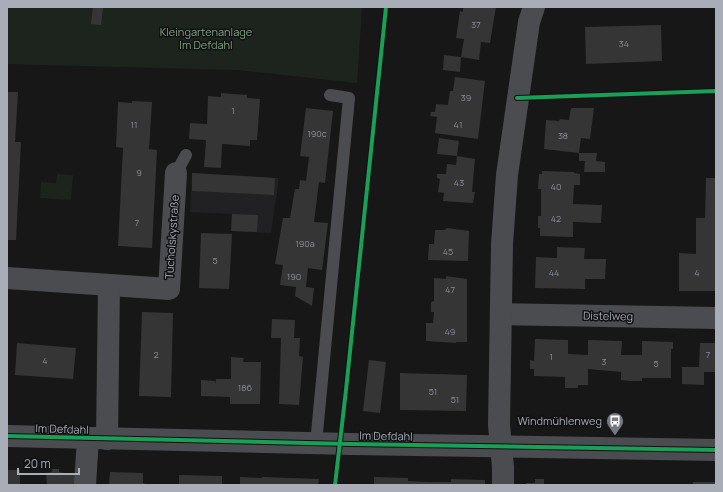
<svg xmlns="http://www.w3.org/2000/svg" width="723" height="492" viewBox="0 0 723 492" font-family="Manrope,sans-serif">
	<rect width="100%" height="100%" fill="#171717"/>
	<polygon fill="#212123" points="192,173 279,178 271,233 231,231 232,214 190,212"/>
	<g fill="#1d241e">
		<polygon points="7,7 362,7 357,83 237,70 7,64"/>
		<polygon points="57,174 73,175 71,200 40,198 41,182 56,183"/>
	</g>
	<g fill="#353536">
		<polygon points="93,7 103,7 101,25 91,24"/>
		<polygon points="463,7 496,7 490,43 481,42 479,60 461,57 460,72 443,70 444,55 461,57 464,39 456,38 460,11 463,12"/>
		<polygon points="661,25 662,61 586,64 585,27"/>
		<polygon points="455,77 485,81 478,139 435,133 437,117 430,116 431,112 435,112 436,104 448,105 450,91 453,91"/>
		<polygon points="7,92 18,92 15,142 21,142 16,240 7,240"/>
		<polygon points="221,93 247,95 247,98 260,99 257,140 250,140 250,146 222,144 221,168 204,167 206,140 189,139 190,123 207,124 208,96 221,97"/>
		<polygon points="132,101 152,102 149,149 157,150 152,248 118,246 123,148 116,147 118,102 132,103"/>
		<polygon points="306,108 333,111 325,183 319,182 314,222 328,223 322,270 308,268 306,287 314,288 312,306 295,296 296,287 280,285 283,265 275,264 283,218 290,218 295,189 299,189 300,180 306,181 309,157 300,156"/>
		<polygon points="571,108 594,108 590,139 581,138 579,153 597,153 596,161 605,162 605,172 584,172 585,161 579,161 579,153 544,149 546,120 559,121 560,119 569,120"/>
		<polygon points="439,138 459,141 457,156 475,159 472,192 475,192 473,203 443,201 444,193 438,192 440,179 437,178 437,174 446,174 447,164 456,165 457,156 437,154"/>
		<polygon points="542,171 574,172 574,173 580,174 580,185 574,185 573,204 602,205 601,223 573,222 573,237 540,236 540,228 538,228 538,216 541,216 541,189 538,189 539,174 542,174"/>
		<polygon points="192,173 275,178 274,195 192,191"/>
		<polygon points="706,178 716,178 716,291 679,291 679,253 696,254 696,218 705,218"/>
		<polygon points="232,214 258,215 257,232 231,231"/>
		<polygon points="447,228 469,231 468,261 428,260 429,244 434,244 435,230 445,230"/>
		<polygon points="201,233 232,234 229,289 199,288"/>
		<polygon points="557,247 585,248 584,259 606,259 605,279 585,279 585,289 535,288 536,257 557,258"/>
		<polygon points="446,276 467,279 467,342 456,342 456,343 426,341 426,323 433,323 434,312 431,312 431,302 434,301 434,278 446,279"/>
		<polygon points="142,312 173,313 171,397 139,396"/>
		<polygon points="272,319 295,320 294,338 300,338 299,356 303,357 299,405 279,404 281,338 271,338"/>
		<polygon points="535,339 568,340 568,354 588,355 588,340 622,341 621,355 642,355 642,341 673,342 673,349 671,349 671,378 642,378 642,381 630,381 621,380 621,372 588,369 588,385 578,385 578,388 565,388 565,377 534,376 534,369 530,369 530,360 534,361"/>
		<polygon points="17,343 76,348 73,379 15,375"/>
		<polygon points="700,343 716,343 716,372 704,372 704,385 682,384 682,367 699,367"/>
		<polygon points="231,357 244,358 243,362 261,362 260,404 230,404 230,397 201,396 201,380 215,381 215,385 216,379 231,379"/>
		<polygon points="369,360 386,362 380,413 363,411"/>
		<polygon points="400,373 467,375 466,411 400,410"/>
		<polygon points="52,469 59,469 59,472 77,475 77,485 47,485 46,473 52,472"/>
		<rect x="7" y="470" width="13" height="15"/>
		<polygon points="110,472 143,473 143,483 147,485 109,485"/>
		<polygon points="179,475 222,476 222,485 179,485"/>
		<polygon points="240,477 262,478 262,477 319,479 318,485 240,485"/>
		<polygon points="374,477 408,478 408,481 429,482 451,482 451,479 485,480 485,485 374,485"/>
		<polygon points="535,479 544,479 544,484 549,484 549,485 526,485 526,483 535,483"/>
		<rect x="693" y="482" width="23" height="3"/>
	</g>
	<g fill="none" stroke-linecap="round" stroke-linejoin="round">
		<g stroke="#4b4c50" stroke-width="12">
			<polyline points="176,173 186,155"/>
			<polyline points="316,443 349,98 330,95"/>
		</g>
		<g stroke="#4b4c50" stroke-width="22">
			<polyline points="7,278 169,289 176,173"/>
			<polyline points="501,314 716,318"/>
			<polyline points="7,436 351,444 716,450"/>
			<polyline points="107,439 109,285"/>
			<polyline points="85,485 88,438"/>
			<polyline points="503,485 503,467 499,425 502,244 507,175 529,22 534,7"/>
		</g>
		<g stroke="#111113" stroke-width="6">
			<g id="cycleway">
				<polyline points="517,98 716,91"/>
				<polyline points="7,436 351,444 716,450"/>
				<polyline points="335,485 346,390 386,7"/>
			</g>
		</g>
		<use href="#cycleway" stroke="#1a9f57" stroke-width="4"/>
	</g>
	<defs>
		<g id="bus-pin" transform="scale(0.9)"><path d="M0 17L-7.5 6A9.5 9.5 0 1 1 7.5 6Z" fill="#757880" stroke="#111113"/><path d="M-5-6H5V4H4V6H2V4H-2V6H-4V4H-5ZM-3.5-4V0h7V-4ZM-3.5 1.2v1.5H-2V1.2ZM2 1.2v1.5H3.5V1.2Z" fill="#fff"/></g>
	</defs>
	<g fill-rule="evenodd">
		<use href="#bus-pin" x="615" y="421"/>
	</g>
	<g text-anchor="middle" stroke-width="3" stroke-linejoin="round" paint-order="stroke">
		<g font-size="9" fill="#8b8f98">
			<text x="476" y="28">37</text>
			<text x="624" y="47">34</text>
			<text x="466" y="101">39</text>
			<text x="233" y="114">1</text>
			<text x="134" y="128">11</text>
			<text x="458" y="128">41</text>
			<text x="317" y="137">190c</text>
			<text x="563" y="139">38</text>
			<text x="139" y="176">9</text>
			<text x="459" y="186">43</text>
			<text x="556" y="190">40</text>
			<text x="556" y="222">42</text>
			<text x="137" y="226">7</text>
			<text x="305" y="247">190a</text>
			<text x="448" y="255">45</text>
			<text x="215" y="264">5</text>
			<text x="554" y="276">44</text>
			<text x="697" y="276">4</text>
			<text x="294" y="280">190</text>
			<text x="450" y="293">47</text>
			<text x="450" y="335">49</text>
			<text x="156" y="358">2</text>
			<text x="708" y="358">7</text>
			<text x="551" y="360">1</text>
			<text x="45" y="364">4</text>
			<text x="604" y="365">3</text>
			<text x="656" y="367">5</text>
			<text x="245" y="391">186</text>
			<text x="433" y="395">51</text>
			<text x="455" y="403">51</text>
		</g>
		<g font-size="11" fill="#7fa381" stroke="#111113">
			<text x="206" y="36">Kleingartenanlage<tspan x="206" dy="13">Im Defdahl</tspan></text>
		</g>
		<g font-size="11" fill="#a8adb8" stroke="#111113">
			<text transform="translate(172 237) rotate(-86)" y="4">Tucholskystraße</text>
			<text transform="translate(608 316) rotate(1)" y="4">Distelweg</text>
			<text transform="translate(62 429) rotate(2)" y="4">Im Defdahl</text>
			<text transform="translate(386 436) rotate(1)" y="4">Im Defdahl</text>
		</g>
		<g font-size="11" fill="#a8adb8" stroke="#111113" text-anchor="end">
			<text x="602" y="425">Windmühlenweg</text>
		</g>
	</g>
	<rect width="723" height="492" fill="none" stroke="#a8adb8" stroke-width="16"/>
	<path d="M18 468v6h61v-6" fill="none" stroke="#a8adb8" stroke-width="2"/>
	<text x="24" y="468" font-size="12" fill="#a8adb8" stroke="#111113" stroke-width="3" paint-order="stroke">20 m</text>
</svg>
